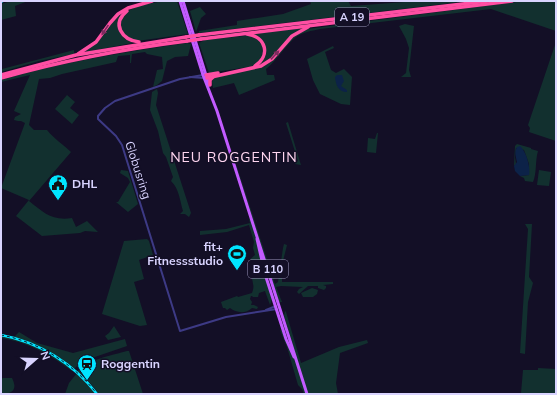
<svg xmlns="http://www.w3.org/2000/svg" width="557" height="395" viewBox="0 0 557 395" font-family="Mulish,sans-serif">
	<rect width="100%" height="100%" fill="#130f26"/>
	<g fill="#12302f">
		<polygon points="11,1 28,1 15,6 16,16 1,20 1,4"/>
		<path d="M162,1H177L188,34L137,41L124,35C123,32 121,29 120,26C117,7 150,4 162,1Z"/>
		<polygon points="310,1 348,1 351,6 418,1 469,1 199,33 199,31 237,25 237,21 283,14 311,4"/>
		<path d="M524,1H556V31L491,9L320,29C311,31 303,32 296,37C285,46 277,60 266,69L267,75H274L275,80L239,95L234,83L213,88L212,82L213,78L264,66L294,35L307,29Z"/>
		<polygon points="200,7 206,14 201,18 196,32 190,11"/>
		<path d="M126,10L122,14L120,32L125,39L133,43L85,52C102,39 109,22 126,10Z"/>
		<polygon points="405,24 414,26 409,70 411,77 401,77 406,73 409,48 406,39 399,26"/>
		<polygon points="304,28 299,30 274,56 257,67 259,64 265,48 253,34"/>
		<polygon points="244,36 253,36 262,44 263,56 255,66 209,73 199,43 205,40"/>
		<polygon points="556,42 556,141 529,132 530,128 528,125"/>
		<path d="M187,43L191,44L188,56L175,57L167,61L162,81L157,85L153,87L157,70L163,69L162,57L147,54L145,52L132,54L131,63H130V55L118,56L116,62L62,74L50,78L39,79L29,125L34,130H47C54,139 63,144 71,152L29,201C44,213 52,221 72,218L76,227L87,221L98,232L85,231L80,233L42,236L16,216L29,200L1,188L25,123L21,121H18L14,120L15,117L21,114L14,111L30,75L1,82V80C62,62 124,52 187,43Z"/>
		<polygon points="333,46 334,48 325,52 331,70 336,73 344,69 352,77 350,105 341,104 320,94 313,80 307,59"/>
		<polygon points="74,50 74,54 39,61 1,72 2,69"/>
		<path d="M157,89L158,93L156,105L191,213L189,217L185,214H180L183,211C180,201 179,188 171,181L173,177L166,157L163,153L158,131L150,110L152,92Z"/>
		<polygon points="67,95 75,102 70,108 79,115 72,124 55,109"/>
		<polygon points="288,122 300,162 301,165 295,164 295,163 298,161 286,123"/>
		<polygon points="377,133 378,133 376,153 367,152 368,138 375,139"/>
		<path d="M517,144L531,148V149L538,151C535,161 537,173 533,182L525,181L524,178L520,176L529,175V164L524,150L516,148L515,157L516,164L514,166L515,146Z"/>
		<polygon points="235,161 275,284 278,282 283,248 284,244 287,245 282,265 282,282 333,282 333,284 323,285 326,286 326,288 324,290 318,288 318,286 308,286 299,294 297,292 299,289 303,287 281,286 276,287 282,302 279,302 235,162"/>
		<polygon points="121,170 128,171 138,204 128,212 116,202 118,202 130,182 128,178 120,173"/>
		<polygon points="539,170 551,172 549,186 537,185"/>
		<path d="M249,219L251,220L255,232L260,259L272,299L270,305L265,291L259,293L258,297H253L252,296H251L250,299L252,302L251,305H254L258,307L257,309L252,308C246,314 236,313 230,308L227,310L225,308H223L221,302L237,296L238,297L252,293C253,290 254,287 253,284C252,272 243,263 255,255L253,248L254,242L249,225L227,232L200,235V231L226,229L250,223Z"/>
		<polygon points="525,224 532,224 529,277 533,283 528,302 525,354 520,353 528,229"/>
		<polygon points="147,239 149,241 153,255 139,260 144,279 134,282 147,325 140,326 102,314 124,241"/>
		<polygon points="312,288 318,290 317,294 313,297 303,297 301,293"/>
		<polygon points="285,311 286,312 301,363 339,347 367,340 368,343 340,353 336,383 338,394 304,394 302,389 298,385 287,347 280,330 282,331 297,365 292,342 284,316"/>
		<polygon points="114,326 121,337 108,340 105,336 109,333"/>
		<path d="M19,332L37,343L73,353L125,339L127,346L86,360L80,363L72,371C51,355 28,342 1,338V334L14,337Z"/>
		<path d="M127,351H129L143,394H99L86,378L77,372C86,360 113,355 127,351Z"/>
		<polygon points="538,368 556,369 556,394 521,393 523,370 538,370"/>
		<polygon points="77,373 96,394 65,394 69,383"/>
		<path d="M3,378H12C18,390 12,394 1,394V379Z"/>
	</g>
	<g fill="#0c2248">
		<path d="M337,75H342L344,81L341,86L347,90V92C338,92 336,85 335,77Z"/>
		<path d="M520,146C526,151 531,168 529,175L520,176L515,171L514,166L517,162C516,157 514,152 517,147Z"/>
	</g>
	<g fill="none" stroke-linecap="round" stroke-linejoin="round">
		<g stroke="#3d3a85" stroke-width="2">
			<polyline points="203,75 180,79 115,101 105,108 98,116 98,119 116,136 122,145 180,331 226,317 277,309"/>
			<polyline points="190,77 204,78"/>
			<polyline points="266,310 276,306"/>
		</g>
		<g stroke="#c25bff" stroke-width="3">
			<polyline points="180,1 203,75 217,111 307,394"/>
			<polyline points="183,1 209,85"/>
			<polyline points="257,239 265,274 286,339 294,357"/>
		</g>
		<g stroke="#ff4fa3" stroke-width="3.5">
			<path d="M127,11C111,24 122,40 139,42"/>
			<path d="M247,34C266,37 271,55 255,66"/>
			<polyline points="199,35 488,1"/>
			<polyline points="201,39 512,1"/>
			<polyline points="78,54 96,42 110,23 118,14 128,8 152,1"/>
			<polyline points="1,75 76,55 186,37"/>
			<polyline points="206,75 218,73"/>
			<path d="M1,78C62,61 124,49 187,41"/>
			<polyline points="207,78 261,66 272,59 292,36 308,27"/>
			<polyline points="210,85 210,80 214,76"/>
		</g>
		<g stroke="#00e5ff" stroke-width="2.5">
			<g id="rail">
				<polyline points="1,2 3,1"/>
				<path d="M1,335C39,342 74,364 97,394"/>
			</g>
		</g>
		<use href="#rail" stroke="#130f26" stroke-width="1" stroke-dasharray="3" stroke-linecap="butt"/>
		<g stroke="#ff4fa3" stroke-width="3.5">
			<polyline points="186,37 199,35"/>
			<polyline points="187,41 201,39"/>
		</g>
	</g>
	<defs><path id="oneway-solid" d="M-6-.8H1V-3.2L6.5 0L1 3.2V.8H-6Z"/></defs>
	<g fill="#7d2c5e">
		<use href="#oneway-solid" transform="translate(105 30) rotate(124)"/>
		<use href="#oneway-solid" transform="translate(275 55) rotate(-47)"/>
	</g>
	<defs>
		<g id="civic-pin" transform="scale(1)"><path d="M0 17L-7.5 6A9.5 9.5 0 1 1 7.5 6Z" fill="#00e5ff" stroke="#130f26"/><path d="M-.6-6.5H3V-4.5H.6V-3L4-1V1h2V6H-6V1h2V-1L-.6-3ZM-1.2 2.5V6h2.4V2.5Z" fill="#111"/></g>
		<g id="stadium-pin" transform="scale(1)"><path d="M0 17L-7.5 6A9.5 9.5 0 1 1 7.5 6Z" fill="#00e5ff" stroke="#130f26"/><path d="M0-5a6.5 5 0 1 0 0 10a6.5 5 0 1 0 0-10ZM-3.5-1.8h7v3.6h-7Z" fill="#111"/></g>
		<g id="station-pin" transform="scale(1)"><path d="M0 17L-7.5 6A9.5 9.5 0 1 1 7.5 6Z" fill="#00e5ff" stroke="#130f26"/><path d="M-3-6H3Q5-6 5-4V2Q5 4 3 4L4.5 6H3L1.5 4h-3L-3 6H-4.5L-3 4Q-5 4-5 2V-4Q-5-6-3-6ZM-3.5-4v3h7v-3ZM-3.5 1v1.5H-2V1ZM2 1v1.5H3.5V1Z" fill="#111"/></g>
	</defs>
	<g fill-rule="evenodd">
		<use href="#civic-pin" x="58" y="184"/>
		<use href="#stadium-pin" x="237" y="254"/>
		<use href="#station-pin" x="87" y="364"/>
	</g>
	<g text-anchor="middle" stroke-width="3" stroke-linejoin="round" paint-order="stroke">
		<g fill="#130f26" stroke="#9e99be" stroke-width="1">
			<rect x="335" y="8" width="34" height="18" rx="3"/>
			<rect x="248" y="260" width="40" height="18" rx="3"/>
		</g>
		<g font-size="11" font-weight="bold" fill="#d9d4ff">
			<text x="352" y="21">A 19</text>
			<text x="268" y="273">B 110</text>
		</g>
		<g font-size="12" fill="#d9d4ff" stroke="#130f26">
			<text transform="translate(138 170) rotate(72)" y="4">Globusring</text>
		</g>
		<g font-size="12" font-weight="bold" fill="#d9d4ff" stroke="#130f26" text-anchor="start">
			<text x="72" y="188">DHL</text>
			<text x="223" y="251" text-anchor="end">fit+<tspan x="223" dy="14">Fitnessstudio</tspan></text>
			<text x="101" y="368">Roggentin</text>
		</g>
		<g font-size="14" letter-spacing="1" fill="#ffd6f0" stroke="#130f26">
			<text x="234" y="162">NEU ROGGENTIN</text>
		</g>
	</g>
	<rect width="557" height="395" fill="none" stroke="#d9d4ff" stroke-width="4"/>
	<g transform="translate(36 359) rotate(70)" stroke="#130f26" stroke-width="3" paint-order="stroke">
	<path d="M0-3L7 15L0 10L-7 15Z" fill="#d9d4ff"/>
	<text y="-6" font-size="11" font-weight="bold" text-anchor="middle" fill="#d9d4ff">N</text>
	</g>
</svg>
